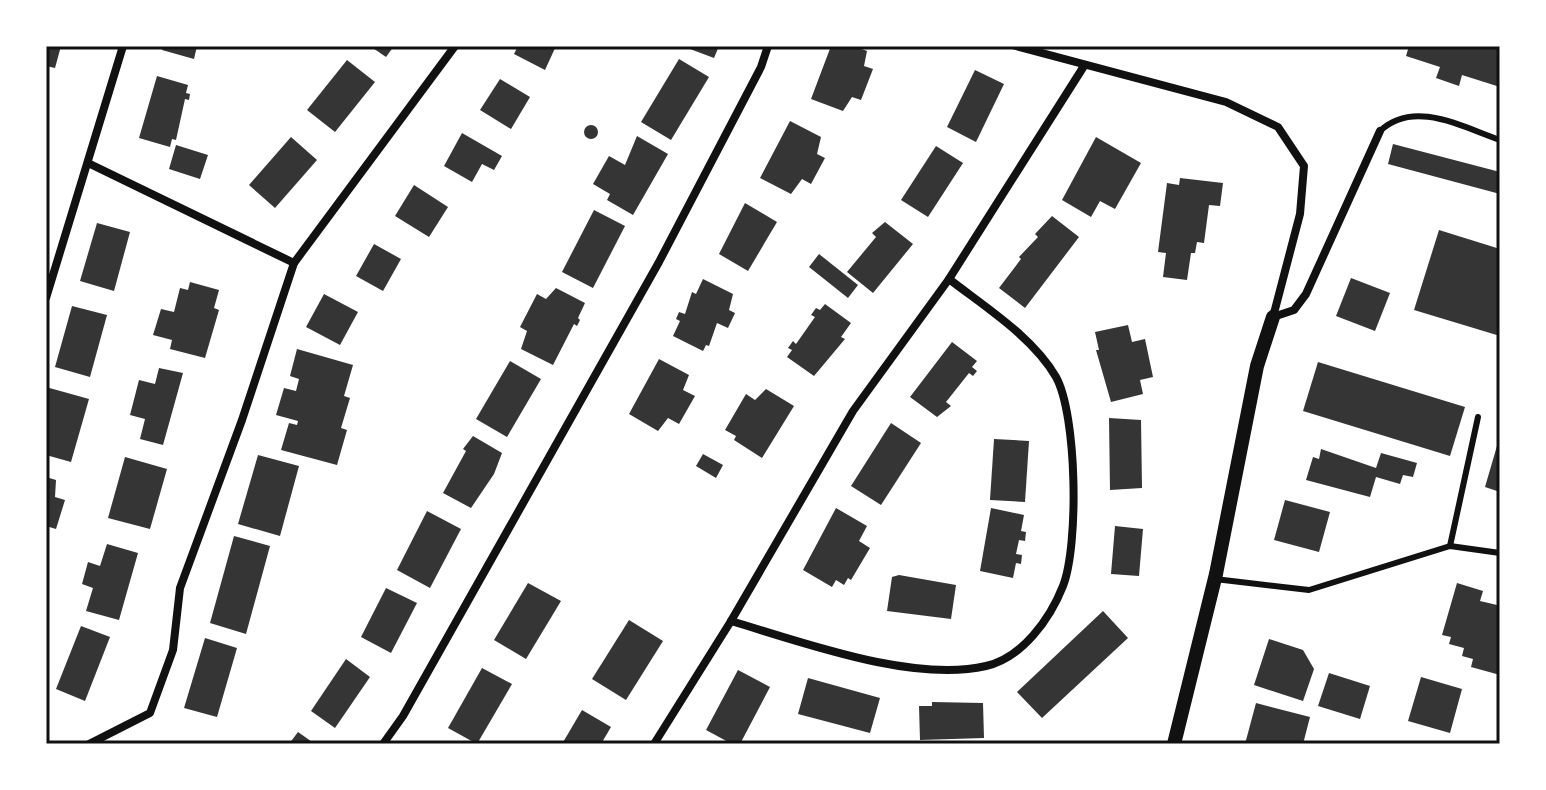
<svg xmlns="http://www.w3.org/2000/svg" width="1546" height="790" viewBox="0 0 1546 790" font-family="Karla,sans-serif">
	<rect width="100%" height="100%" fill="#fff"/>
	<g fill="#353535">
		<polygon points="46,46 61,46 55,68 46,66"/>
		<polygon points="163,46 197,46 194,59 162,50"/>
		<polygon points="370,46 394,46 386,57"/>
		<polygon points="518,46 556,46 545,70 514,54"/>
		<polygon points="682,46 719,46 714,58"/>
		<polygon points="831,46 854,46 867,51 864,66 873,69 861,100 852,97 843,111 811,99"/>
		<polygon points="1409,46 1500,46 1500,87 1462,75 1459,86 1436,78 1440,67 1406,56"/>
		<polygon points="679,59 709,77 671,140 641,122"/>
		<polygon points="347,60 375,82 335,132 307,110"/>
		<polygon points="975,70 1004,84 976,142 947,127"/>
		<polygon points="157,76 188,85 186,93 190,94 189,100 185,99 176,140 172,139 170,147 139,138"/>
		<polygon points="500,79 530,97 511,129 480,110"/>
		<polygon points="790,121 821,137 817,154 825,158 811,184 802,179 791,194 760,178"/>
		<circle cx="591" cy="132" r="7"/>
		<polygon points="462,133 502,156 494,170 482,164 472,182 444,166"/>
		<polygon points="637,136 668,154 633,215 607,200 610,194 593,184 609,156 625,165"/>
		<polygon points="291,137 317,160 275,208 249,185"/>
		<polygon points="1096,137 1141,163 1115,209 1100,201 1091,217 1062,200"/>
		<polygon points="1393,144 1500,172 1500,194 1388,164"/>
		<polygon points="176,145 208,155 200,179 169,169"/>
		<polygon points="936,146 963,163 928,217 901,200"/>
		<polygon points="1180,178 1223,183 1220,206 1209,205 1204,243 1197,242 1195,253 1191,253 1187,280 1163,277 1166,253 1158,252 1167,183 1179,185"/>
		<polygon points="414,185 448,207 429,237 395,216"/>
		<polygon points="745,203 777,222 748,271 719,254"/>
		<polygon points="594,210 625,226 593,288 562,272"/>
		<polygon points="1052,216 1079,237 1025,308 999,288 1021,259 1019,257 1038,237 1035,234"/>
		<polygon points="885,222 913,244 873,293 847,272 876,237 872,233"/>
		<polygon points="97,223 130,232 114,291 80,281"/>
		<polygon points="1439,230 1500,249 1500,336 1414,310"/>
		<polygon points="374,244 401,259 383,291 356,276"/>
		<polygon points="819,254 858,285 848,298 809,267"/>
		<polygon points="1351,278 1390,293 1375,331 1336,316"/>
		<polygon points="703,279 733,294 729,310 735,313 728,328 717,323 709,346 706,345 703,351 673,336 680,321 676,319 679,312 685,314 692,292 696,294"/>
		<polygon points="190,282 219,290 214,308 219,310 205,358 170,349 172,340 153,335 161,309 174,312 180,288 188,290"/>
		<polygon points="556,288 585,303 578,318 580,320 577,326 574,324 553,365 521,349 527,331 520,327 537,294 546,299"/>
		<polygon points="324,294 358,312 340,345 306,327"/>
		<polygon points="825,304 851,323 841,337 845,339 814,376 787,357 792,350 788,348 793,341 796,344 815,317 811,315 816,308 820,310"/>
		<polygon points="72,306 107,315 90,377 55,367"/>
		<polygon points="1128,325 1132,342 1145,339 1153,377 1140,380 1143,394 1111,402 1096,350 1099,350 1095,332"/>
		<polygon points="952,342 977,361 972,367 977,371 973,376 969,373 946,402 951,406 937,417 910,397"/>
		<polygon points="297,349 353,365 344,396 350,398 341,428 347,430 337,465 281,450 289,423 297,425 298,421 276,415 284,388 296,391 299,379 290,376"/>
		<polygon points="659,359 689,375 683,390 695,396 679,424 668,418 658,431 629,414"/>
		<polygon points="510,361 541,379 507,437 476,419"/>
		<polygon points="1318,362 1465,407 1450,456 1303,411"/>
		<polygon points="159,368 183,373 163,445 140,439 145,419 130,415 139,380 155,384"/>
		<polygon points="46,387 89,399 71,462 46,455"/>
		<polygon points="766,389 794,406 762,458 734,440 736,436 725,430 746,394 755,400"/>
		<polygon points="1109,418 1141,420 1142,488 1110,490"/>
		<polygon points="891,423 921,443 881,505 851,486"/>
		<polygon points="473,436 502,453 494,474 471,508 443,493 466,451 463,449"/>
		<polygon points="994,439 1029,441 1025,502 990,500"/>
		<polygon points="1499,439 1500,440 1500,492 1485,487"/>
		<polygon points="1321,449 1376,468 1381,453 1417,463 1413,477 1403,475 1400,484 1376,477 1370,497 1306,480 1313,457 1319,459"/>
		<polygon points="703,454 723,465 716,478 696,466"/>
		<polygon points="258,455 299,466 280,536 238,524"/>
		<polygon points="125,457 167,469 150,529 108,518"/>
		<polygon points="46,477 56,480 55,497 65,500 56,529 46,526"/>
		<polygon points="1285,500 1330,512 1319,552 1274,540"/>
		<polygon points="836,508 867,526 859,541 870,548 851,580 848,578 844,585 836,580 832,587 803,570"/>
		<polygon points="991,508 1024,515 1021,531 1026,532 1025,541 1019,540 1016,554 1022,555 1021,564 1016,563 1013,578 980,571"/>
		<polygon points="427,511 461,529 430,588 397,570"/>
		<polygon points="1115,526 1143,529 1139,576 1111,574"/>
		<polygon points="234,536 270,546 246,634 210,623"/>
		<polygon points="107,544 138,553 119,620 86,611 93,588 82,584 88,562 100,566"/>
		<polygon points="899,575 956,585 951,619 887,611 892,577"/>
		<polygon points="528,583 561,601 526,659 494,640"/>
		<polygon points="1457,583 1483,591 1480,601 1497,605 1500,598 1500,675 1471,667 1473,659 1462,656 1464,648 1449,644 1451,637 1442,635"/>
		<polygon points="386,588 417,603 391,653 361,637"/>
		<polygon points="1103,611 1128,638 1042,718 1017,692"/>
		<polygon points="629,620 663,641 626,700 592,679"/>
		<polygon points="81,626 110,637 85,701 56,689"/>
		<polygon points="205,638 237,648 217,717 184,708"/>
		<polygon points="1269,639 1303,650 1314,669 1303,701 1254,685"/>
		<polygon points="346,659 370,677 335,728 311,711"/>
		<polygon points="482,668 512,684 477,744 448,728"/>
		<polygon points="738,670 770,687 740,744 732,744 706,730"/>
		<polygon points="1329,673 1370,686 1360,719 1318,706"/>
		<polygon points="1421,677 1462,689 1450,733 1408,721"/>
		<polygon points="808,678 880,698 870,733 798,714"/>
		<polygon points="932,702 983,703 984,738 920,740 919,706 932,706"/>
		<polygon points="1256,703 1310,717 1303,744 1245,744"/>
		<polygon points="582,710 611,727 601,744 562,744"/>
		<polygon points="298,732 315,744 289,744"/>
	</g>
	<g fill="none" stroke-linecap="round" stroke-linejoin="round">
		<g stroke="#111" stroke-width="6">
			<path d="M1380,131C1414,99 1462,127 1500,140"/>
			<polyline points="1450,546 1478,417"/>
			<polyline points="1215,579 1309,590 1450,546 1500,553"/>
		</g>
		<g stroke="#111" stroke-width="8">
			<polyline points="1016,46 1226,102 1278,127 1304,166 1300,214 1273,317"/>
			<polyline points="88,163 294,263"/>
			<polyline points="46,298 123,46"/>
			<polyline points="1273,317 1294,310 1306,294 1380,131"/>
			<path d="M731,621C802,642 913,683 986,666C1022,658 1050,619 1063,586C1079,545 1077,415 1056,377C1033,337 985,307 949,279"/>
			<polyline points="89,744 150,713 173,650 180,588 242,420 294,263 455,46"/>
			<polyline points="383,744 403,716 659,262 761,67 768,46"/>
			<polyline points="654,744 731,621 853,411 949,279 1084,66"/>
		</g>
		<polyline stroke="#111" stroke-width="14" points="1174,744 1216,574 1257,366 1273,317"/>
	</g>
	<rect width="1546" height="790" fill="none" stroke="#ffffff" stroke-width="96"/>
	<rect x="48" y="48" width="1450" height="694" fill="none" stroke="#111" stroke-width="3"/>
</svg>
